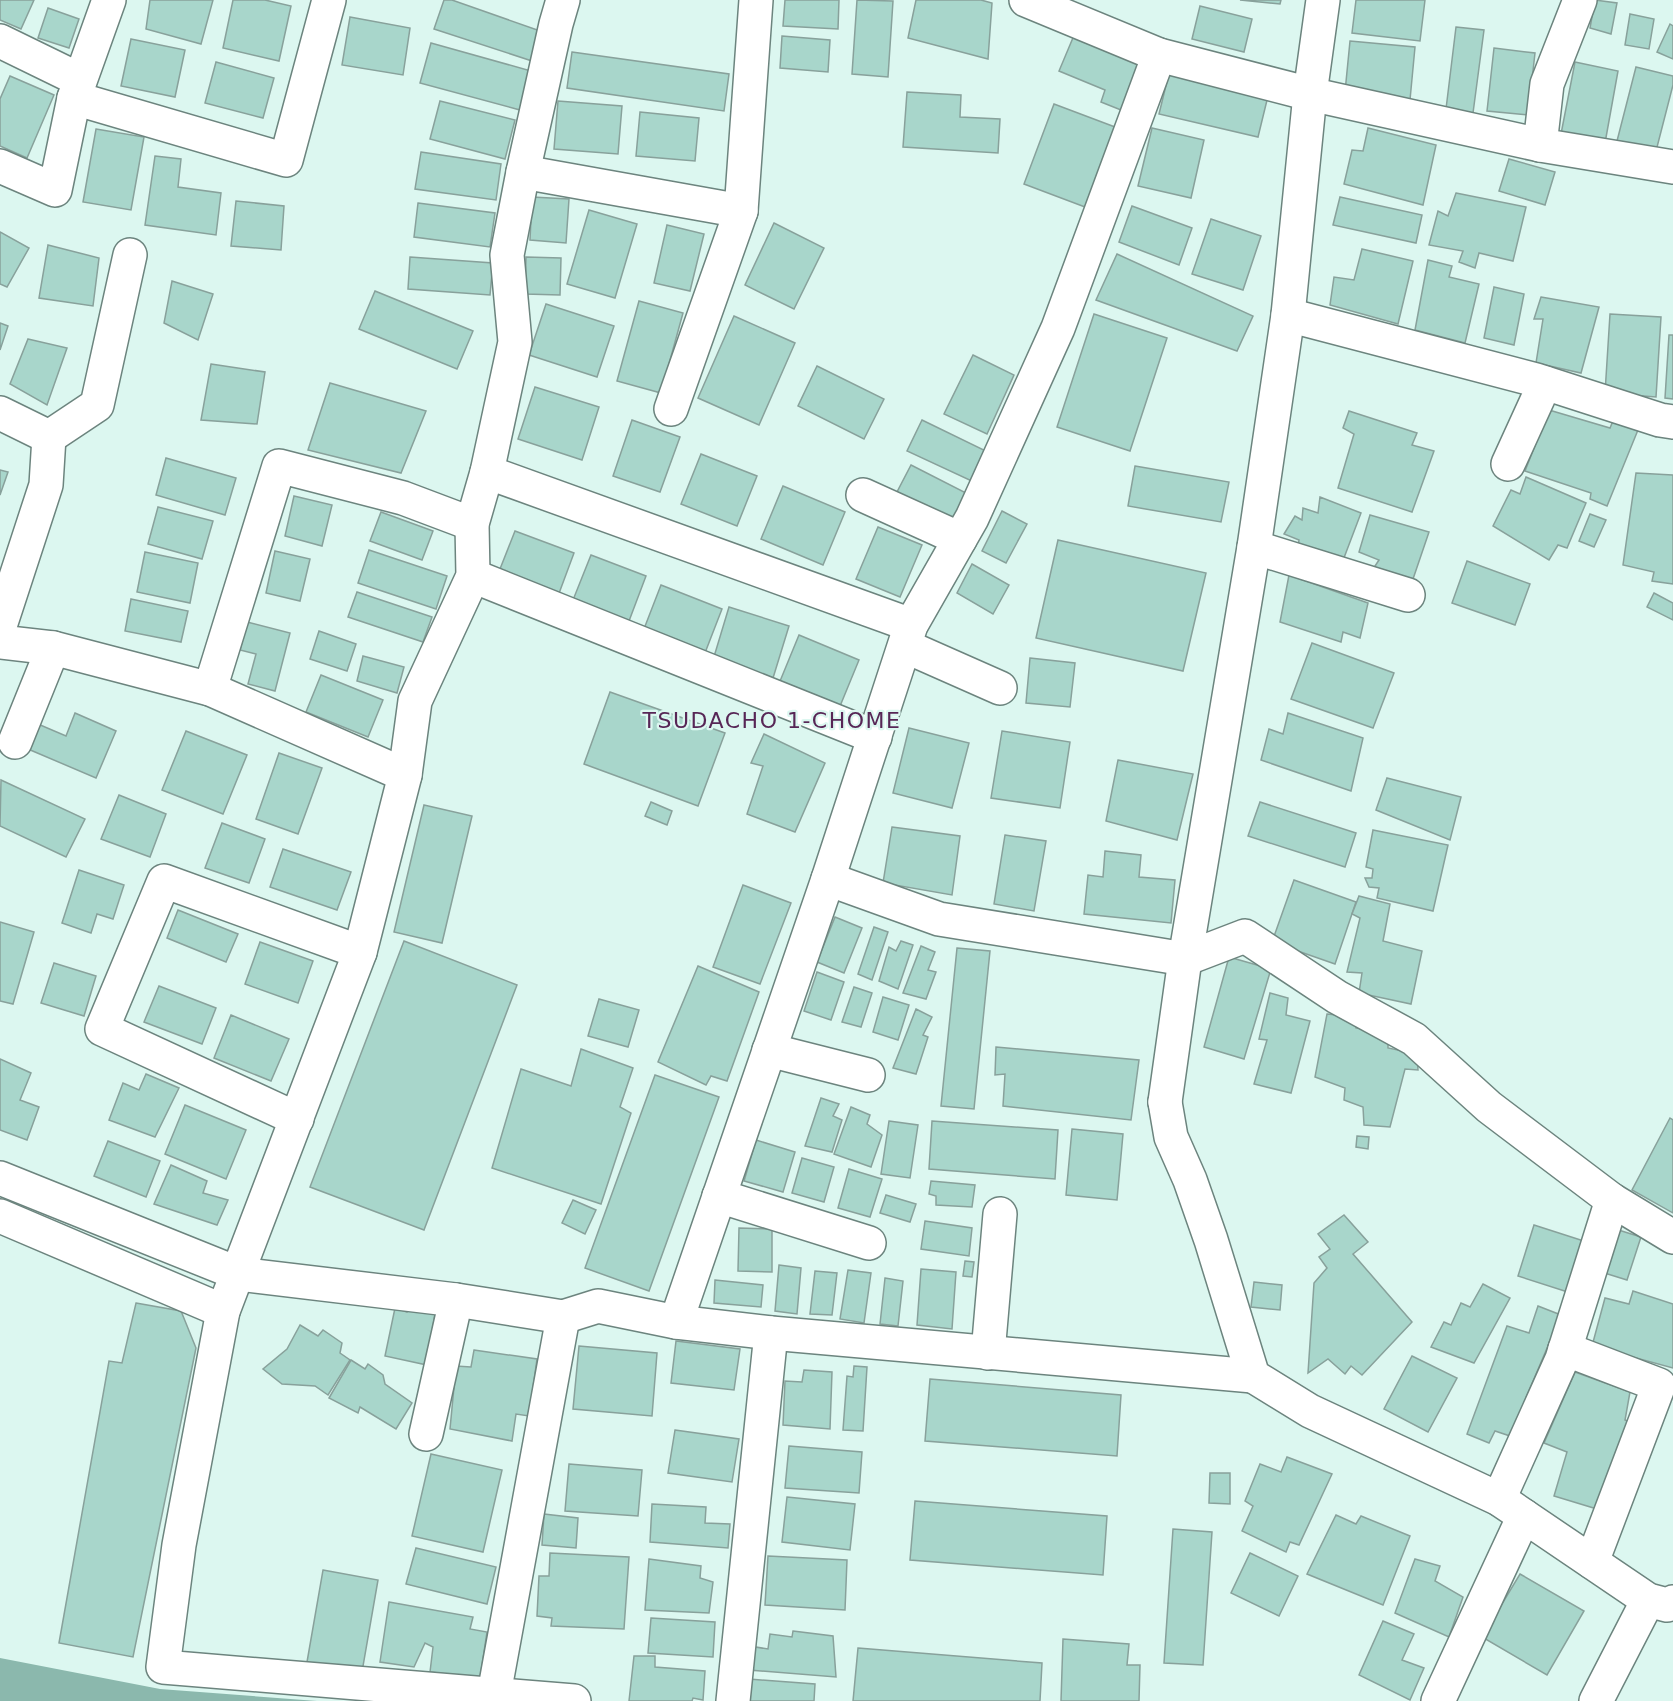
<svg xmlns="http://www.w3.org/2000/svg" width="1673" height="1701" viewBox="0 0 1673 1701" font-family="'DejaVu Sans',sans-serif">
	<rect width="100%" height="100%" fill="#dcf7f0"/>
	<polygon fill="#8bb8ad" points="0,1658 160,1689 317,1701 0,1701"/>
	<g fill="#a8d6cb" stroke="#88a19b" stroke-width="1.5">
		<polygon points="0,0 34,0 21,29 0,20"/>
		<polygon points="150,0 213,0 201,44 146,29"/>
		<polygon points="233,0 265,0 291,6 279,61 223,48"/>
		<polygon points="444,0 452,0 543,32 532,61 434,29"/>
		<polygon points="785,0 839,0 838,29 783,26"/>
		<polygon points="857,0 893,1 888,77 852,74"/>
		<polygon points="916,0 981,0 992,3 988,59 908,38"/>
		<polygon points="1240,0 1281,0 1280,4"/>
		<polygon points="1356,0 1425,0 1420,41 1352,33"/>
		<polygon points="1595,0 1617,3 1611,34 1590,28"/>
		<polygon points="1200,6 1252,19 1244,52 1192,39"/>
		<polygon points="48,8 79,19 69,48 38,38"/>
		<polygon points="1630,14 1654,19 1649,49 1625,45"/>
		<polygon points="350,17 410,28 403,75 342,65"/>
		<polygon points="1670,24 1673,26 1673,59 1657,52"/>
		<polygon points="1456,27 1484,30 1473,113 1446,109"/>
		<polygon points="1075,33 1141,60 1121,110 1101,102 1105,90 1059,71"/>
		<polygon points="782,36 830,40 828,72 780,68"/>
		<polygon points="131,39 185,50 175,97 121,86"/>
		<polygon points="1350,41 1415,47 1410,100 1345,92"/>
		<polygon points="431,43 531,71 520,110 420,83"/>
		<polygon points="1494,48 1535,53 1528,115 1487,111"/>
		<polygon points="572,52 729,74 724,111 567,88"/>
		<polygon points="216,62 274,78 263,118 205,103"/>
		<polygon points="1575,62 1618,71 1605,143 1561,134"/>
		<polygon points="1636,67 1673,76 1673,85 1656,151 1617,141"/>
		<polygon points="1169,73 1268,96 1258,137 1159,114"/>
		<polygon points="10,76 54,95 27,158 0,146 0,99"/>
		<polygon points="907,92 961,95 960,117 1000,119 998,153 903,147"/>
		<polygon points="440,101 515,120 505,159 430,139"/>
		<polygon points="558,101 622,106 618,154 554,149"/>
		<polygon points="1054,104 1115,127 1085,207 1024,184"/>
		<polygon points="640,112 699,118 695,161 636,156"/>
		<polygon points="1152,128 1204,140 1191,198 1138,186"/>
		<polygon points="1368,128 1436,145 1423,205 1344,184 1352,150 1363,151"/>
		<polygon points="96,129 144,137 131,210 83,202"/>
		<polygon points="421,152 501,164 496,200 415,189"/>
		<polygon points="155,156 181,159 178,187 221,193 216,235 145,225"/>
		<polygon points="1509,159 1555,172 1545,205 1499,191"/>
		<polygon points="1456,193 1526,207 1513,261 1479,253 1475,268 1459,262 1463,251 1429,245 1438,211 1448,216"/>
		<polygon points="532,197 569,199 566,243 530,240"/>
		<polygon points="1340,197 1422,215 1416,243 1333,225"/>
		<polygon points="236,201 284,206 281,250 231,246"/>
		<polygon points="418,203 495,213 490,247 414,237"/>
		<polygon points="1132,206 1192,228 1179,265 1119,242"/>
		<polygon points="589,210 637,224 615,298 567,284"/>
		<polygon points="1211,219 1261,236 1243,290 1192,274"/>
		<polygon points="774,223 824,248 794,309 745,285"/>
		<polygon points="667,225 704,234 690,291 654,283"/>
		<polygon points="0,232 29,248 7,287 0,284"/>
		<polygon points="48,245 99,258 93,306 39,298"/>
		<polygon points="1362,249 1413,261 1398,324 1330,305 1334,277 1354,280"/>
		<polygon points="1117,254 1253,316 1237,351 1096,300"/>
		<polygon points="410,257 493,263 490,295 408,289"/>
		<polygon points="526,257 561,258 560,295 525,294"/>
		<polygon points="1428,260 1452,266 1449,277 1479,284 1465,343 1415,330"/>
		<polygon points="172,281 213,294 198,340 164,323"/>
		<polygon points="1494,287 1524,294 1514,345 1484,338"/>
		<polygon points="375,291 473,331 457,369 359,329"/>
		<polygon points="1541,297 1599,307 1581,373 1536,363 1543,319 1534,319"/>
		<polygon points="639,301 683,313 661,393 617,381"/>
		<polygon points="546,304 614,326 597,377 529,355"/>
		<polygon points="1094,314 1167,338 1130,451 1057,427"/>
		<polygon points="1610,314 1661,317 1656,397 1605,393"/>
		<polygon points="734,316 795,343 759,425 698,398"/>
		<polygon points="0,323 8,326 0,350"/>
		<polygon points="1669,335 1673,335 1673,399 1665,398"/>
		<polygon points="28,339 67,348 47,405 10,384"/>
		<polygon points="973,355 1014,375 987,434 944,414"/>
		<polygon points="211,364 265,372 257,424 201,420"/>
		<polygon points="817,366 884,399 864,439 798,406"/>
		<polygon points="330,383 426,411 401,473 308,450"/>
		<polygon points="535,387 599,407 582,460 518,439"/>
		<polygon points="1549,410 1610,428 1615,416 1640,425 1607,506 1590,499 1591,493 1525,471"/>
		<polygon points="1349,411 1417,433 1412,445 1434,451 1412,512 1338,488 1354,434 1343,428"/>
		<polygon points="632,420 680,437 660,492 613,476"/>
		<polygon points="922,420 990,453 976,483 907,451"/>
		<polygon points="701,454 757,476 737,526 681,504"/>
		<polygon points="166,458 236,478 225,515 156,495"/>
		<polygon points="911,465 970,495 957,522 897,492"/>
		<polygon points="1135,466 1229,482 1221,522 1128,506"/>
		<polygon points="0,470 8,472 0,495"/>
		<polygon points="1636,473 1673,475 1673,584 1652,581 1654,572 1623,565"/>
		<polygon points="1526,477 1586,503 1567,548 1558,545 1549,560 1493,526 1511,490 1520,494"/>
		<polygon points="783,486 845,512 823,565 761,539"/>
		<polygon points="294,496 332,505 322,546 285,536"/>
		<polygon points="1320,497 1361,513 1342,563 1297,551 1299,540 1284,534 1295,516 1302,520 1303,508 1318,513"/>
		<polygon points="158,507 213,521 202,559 148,544"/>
		<polygon points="1002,511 1027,524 1006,563 982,551"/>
		<polygon points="381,512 433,531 422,560 370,541"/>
		<polygon points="1590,514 1606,520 1594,547 1579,541"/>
		<polygon points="1370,515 1429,532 1413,579 1373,569 1379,560 1359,552"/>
		<polygon points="878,527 922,545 900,597 856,579"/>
		<polygon points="515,531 574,553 558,596 498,574"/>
		<polygon points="1058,540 1206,573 1183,671 1036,638"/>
		<polygon points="369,550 447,576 436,609 358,583"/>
		<polygon points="275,551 310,559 300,601 266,593"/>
		<polygon points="145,552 198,563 190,603 137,592"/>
		<polygon points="591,555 646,576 629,621 573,600"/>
		<polygon points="1467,561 1530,584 1515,625 1452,603"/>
		<polygon points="972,564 1009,585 993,614 957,593"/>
		<polygon points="1289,575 1368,603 1360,638 1343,632 1341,642 1280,622"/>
		<polygon points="661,585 722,609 703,658 642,634"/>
		<polygon points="357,592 432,617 423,642 348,617"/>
		<polygon points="1654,593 1673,603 1673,620 1647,607"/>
		<polygon points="131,599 188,611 181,642 125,631"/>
		<polygon points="729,607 789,626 773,678 713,660"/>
		<polygon points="247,622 290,633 275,691 248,684 256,654 240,650"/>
		<polygon points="319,631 356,644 347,671 310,659"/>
		<polygon points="799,635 859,660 838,711 778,686"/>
		<polygon points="1312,643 1394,673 1373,728 1291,699"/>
		<polygon points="363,656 404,667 397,693 357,681"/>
		<polygon points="1030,658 1075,663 1070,707 1026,703"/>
		<polygon points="321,675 383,700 368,737 306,712"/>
		<polygon points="610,692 725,733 698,806 584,764"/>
		<polygon points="75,713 116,731 96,778 28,749 38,724 66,736"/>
		<polygon points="1288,713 1363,738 1351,791 1261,760 1269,729 1283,734"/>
		<polygon points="909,728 969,743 952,808 893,793"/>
		<polygon points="186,731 247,755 223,814 162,790"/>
		<polygon points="1002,731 1070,742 1060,808 991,798"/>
		<polygon points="764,734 825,763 795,832 747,814 763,766 751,763"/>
		<polygon points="279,753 322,768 298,834 256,819"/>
		<polygon points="1118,760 1193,774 1177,840 1106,821"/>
		<polygon points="1387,778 1461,797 1450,840 1376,810"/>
		<polygon points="1,780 85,819 66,857 0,826"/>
		<polygon points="119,795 166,814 150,857 101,839"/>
		<polygon points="651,802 672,811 667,825 645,816"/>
		<polygon points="1260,802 1356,833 1345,867 1248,836"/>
		<polygon points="424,805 472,816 442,943 394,932"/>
		<polygon points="222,823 265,839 249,883 205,868"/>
		<polygon points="892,827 960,836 952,895 883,883"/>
		<polygon points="1373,830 1448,845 1433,911 1377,898 1379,888 1369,887 1365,878 1372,878 1373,869 1366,867"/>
		<polygon points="1005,835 1046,841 1034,911 994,904"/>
		<polygon points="283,849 351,872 337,910 270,887"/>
		<polygon points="1105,851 1141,855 1139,877 1175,880 1171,923 1084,914 1088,875 1103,877"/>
		<polygon points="79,870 124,885 113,919 97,914 91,933 62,923"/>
		<polygon points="1294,880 1356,902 1335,964 1272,942"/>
		<polygon points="743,885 791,903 760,984 713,967"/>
		<polygon points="1359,896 1390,904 1383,941 1422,951 1411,1004 1359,993 1362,973 1347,972 1360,918 1352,914"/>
		<polygon points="178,910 238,934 226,962 167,938"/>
		<polygon points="835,917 862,928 844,973 817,962"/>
		<polygon points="0,922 34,932 13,1004 0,1001"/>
		<polygon points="874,927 888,932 872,980 858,974"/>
		<polygon points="404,941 517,985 424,1230 310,1187"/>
		<polygon points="901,941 913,945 898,989 879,981 889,947 896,951"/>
		<polygon points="260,942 313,961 298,1003 245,984"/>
		<polygon points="921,946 935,952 928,970 936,972 926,999 903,993"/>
		<polygon points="957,948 990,951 974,1109 941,1106"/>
		<polygon points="1229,957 1271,969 1244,1059 1204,1047"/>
		<polygon points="54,963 96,976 84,1016 41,1003"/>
		<polygon points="698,966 759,992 727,1081 711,1076 706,1085 658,1062"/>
		<polygon points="817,972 844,982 831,1020 804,1011"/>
		<polygon points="159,986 216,1008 202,1044 144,1022"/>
		<polygon points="854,987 872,993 861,1027 842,1022"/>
		<polygon points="1270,993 1288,998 1286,1015 1310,1021 1291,1093 1254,1084 1267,1040 1259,1039"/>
		<polygon points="883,997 909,1005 898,1040 873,1032"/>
		<polygon points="599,999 639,1010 628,1047 588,1036"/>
		<polygon points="916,1009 932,1017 923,1035 928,1037 916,1074 893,1068"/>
		<polygon points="1327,1014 1357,1017 1356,1028 1388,1034 1388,1048 1417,1054 1418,1070 1405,1069 1390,1127 1364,1125 1363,1107 1344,1100 1345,1088 1315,1077"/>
		<polygon points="231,1015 289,1039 271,1081 214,1058"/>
		<polygon points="996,1047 1139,1060 1131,1120 1003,1106 1005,1074 995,1075"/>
		<polygon points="581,1049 633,1068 620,1107 631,1113 601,1204 492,1168 521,1069 571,1086"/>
		<polygon points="0,1059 31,1073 20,1100 39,1107 27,1140 0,1130"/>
		<polygon points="146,1074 179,1088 155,1137 109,1120 123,1083 139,1090"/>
		<polygon points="655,1075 719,1097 649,1291 585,1268"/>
		<polygon points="821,1098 839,1104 833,1116 842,1120 832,1152 805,1146"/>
		<polygon points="185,1105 246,1130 226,1179 165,1154"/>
		<polygon points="851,1107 870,1115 867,1124 882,1135 871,1167 834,1154"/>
		<polygon points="1670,1118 1673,1120 1673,1213 1632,1190"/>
		<polygon points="889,1121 918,1125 910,1178 881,1174"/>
		<polygon points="932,1121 1058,1130 1055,1179 929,1169"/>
		<polygon points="1072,1129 1123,1134 1117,1200 1066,1195"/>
		<polygon points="1357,1136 1369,1137 1368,1149 1356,1147"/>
		<polygon points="756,1140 795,1152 783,1192 744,1181"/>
		<polygon points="108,1141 160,1161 146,1197 94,1176"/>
		<polygon points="802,1158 834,1167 824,1202 792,1193"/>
		<polygon points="171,1165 207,1181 203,1193 228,1200 217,1225 154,1204"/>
		<polygon points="849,1169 882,1179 870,1217 838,1208"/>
		<polygon points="931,1181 975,1185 972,1207 936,1205 936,1196 929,1194"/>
		<polygon points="886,1195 916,1204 910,1222 880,1213"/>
		<polygon points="573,1200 596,1210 585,1234 562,1223"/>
		<polygon points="1344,1215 1368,1242 1353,1254 1412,1322 1362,1375 1351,1366 1345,1374 1328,1359 1308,1373 1314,1283 1327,1268 1319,1257 1330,1249 1318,1234"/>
		<polygon points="925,1221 972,1228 969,1256 921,1249"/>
		<polygon points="1534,1225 1590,1243 1574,1294 1518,1276"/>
		<polygon points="739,1228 772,1229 772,1272 738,1271"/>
		<polygon points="1612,1228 1641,1237 1627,1280 1598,1271"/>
		<polygon points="965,1261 974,1262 972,1277 963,1276"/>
		<polygon points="779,1265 801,1268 797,1314 775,1311"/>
		<polygon points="921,1269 956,1272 952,1329 917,1325"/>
		<polygon points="848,1270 871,1273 864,1323 840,1319"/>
		<polygon points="815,1271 837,1273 832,1315 810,1314"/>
		<polygon points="885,1278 903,1281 898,1326 880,1324"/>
		<polygon points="715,1280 763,1285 761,1307 714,1303"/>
		<polygon points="1254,1282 1282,1285 1280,1310 1251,1307"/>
		<polygon points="1483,1284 1510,1298 1474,1363 1431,1347 1444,1322 1451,1325 1461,1303 1470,1307"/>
		<polygon points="1633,1291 1673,1304 1673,1368 1592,1346 1605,1298 1629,1304"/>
		<polygon points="136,1303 181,1311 196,1348 133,1657 59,1643 109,1361 122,1363"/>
		<polygon points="413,1303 436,1307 427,1365 385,1356 395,1308 407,1312"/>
		<polygon points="1538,1306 1561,1315 1510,1436 1495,1431 1489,1443 1467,1434 1507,1326 1529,1333"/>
		<polygon points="300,1325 318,1336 323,1330 342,1343 340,1353 350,1360 328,1395 315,1386 282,1384 263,1369 287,1349"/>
		<polygon points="676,1341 740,1349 734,1390 671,1383"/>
		<polygon points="579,1346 657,1353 652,1416 573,1409"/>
		<polygon points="474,1350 537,1359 529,1416 516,1414 512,1441 450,1429 456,1366 471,1367"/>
		<polygon points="1412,1356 1457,1378 1428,1432 1384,1409"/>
		<polygon points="351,1360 365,1369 368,1364 383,1375 385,1384 412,1403 396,1429 360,1407 358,1413 329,1398"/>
		<polygon points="854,1366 867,1367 863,1431 843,1430 847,1376 853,1377"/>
		<polygon points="804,1370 832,1372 830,1429 783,1425 785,1381 802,1382"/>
		<polygon points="1575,1372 1630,1392 1625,1420 1632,1423 1597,1509 1554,1496 1567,1452 1544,1443"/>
		<polygon points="930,1379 1121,1395 1117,1456 925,1441"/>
		<polygon points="675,1430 739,1439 732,1482 668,1473"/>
		<polygon points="789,1446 862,1452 859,1493 785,1488"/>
		<polygon points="431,1454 502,1470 483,1552 412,1536"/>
		<polygon points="1287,1457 1332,1474 1299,1545 1290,1542 1286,1552 1242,1531 1253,1506 1245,1501 1260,1464 1281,1472"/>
		<polygon points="569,1464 642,1470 638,1516 565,1511"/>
		<polygon points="1210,1473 1230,1473 1230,1504 1209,1503"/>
		<polygon points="787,1497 855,1504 850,1550 782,1542"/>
		<polygon points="915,1501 1107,1516 1103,1575 910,1560"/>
		<polygon points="652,1504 706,1507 705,1523 730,1524 728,1548 650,1542"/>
		<polygon points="544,1514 578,1518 576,1548 542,1545"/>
		<polygon points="1336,1515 1356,1524 1361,1516 1410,1536 1383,1605 1307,1574"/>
		<polygon points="1173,1529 1212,1532 1203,1665 1164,1663"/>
		<polygon points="416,1548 496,1567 487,1604 406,1584"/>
		<polygon points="550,1553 629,1557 624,1629 551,1626 552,1618 537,1616 539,1576 549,1576"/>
		<polygon points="1250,1553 1298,1576 1279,1616 1231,1593"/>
		<polygon points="768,1556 847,1560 845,1610 765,1605"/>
		<polygon points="649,1559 701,1566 700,1578 713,1582 709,1613 645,1610"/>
		<polygon points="1415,1559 1440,1566 1435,1581 1463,1597 1449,1637 1395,1613"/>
		<polygon points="323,1570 378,1580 362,1672 307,1662"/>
		<polygon points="1520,1574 1584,1611 1547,1675 1482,1637"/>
		<polygon points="389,1602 473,1617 470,1629 487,1632 480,1678 430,1672 433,1647 425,1643 414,1667 380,1662"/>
		<polygon points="651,1618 715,1622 713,1657 648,1653"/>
		<polygon points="1383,1621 1414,1634 1402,1660 1424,1668 1410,1700 1359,1675"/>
		<polygon points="793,1631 833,1636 836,1677 749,1670 749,1646 768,1649 770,1634 792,1637"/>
		<polygon points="1063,1639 1129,1644 1127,1665 1140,1665 1139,1701 1061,1701"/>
		<polygon points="858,1648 1042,1663 1040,1701 853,1701"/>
		<polygon points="634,1656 655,1656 655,1667 705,1671 703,1700 693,1698 692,1701 629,1701"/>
		<polygon points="749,1679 815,1684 814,1701 747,1701"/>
	</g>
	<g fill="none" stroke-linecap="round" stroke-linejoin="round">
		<g stroke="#6c847e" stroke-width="36">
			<g id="street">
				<polyline points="563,0 556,24 523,172 507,255 515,342 487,472 911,625"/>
				<polyline points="1026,0 1159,55 1310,94 1540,145 1673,167"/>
				<polyline points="0,41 80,80"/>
				<polyline points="74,98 286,160 329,0"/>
				<polyline points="1540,145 1547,84 1580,0"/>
				<polyline points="0,166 55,190 74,98 109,0"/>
				<polyline points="523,172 741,211"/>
				<polyline points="1288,315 1536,380 1660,420 1673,422"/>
				<polyline points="671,409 741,211 756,0"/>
				<polyline points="0,413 49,437 97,405 130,255"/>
				<polyline points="1508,464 1545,383"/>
				<polyline points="487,472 472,524 473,576 415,701 405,775 360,952 223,1311 179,1545 163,1667 574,1701"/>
				<polyline points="863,495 960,539"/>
				<polyline points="1254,547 1408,595"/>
				<polyline points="473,576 875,737"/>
				<polyline points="0,626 46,485 49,437"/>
				<polyline points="0,642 53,648 210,689 405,775"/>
				<polyline points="905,646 1000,688"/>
				<polyline points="210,689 279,466 403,498 472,524"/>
				<polyline points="15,742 53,648"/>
				<polyline points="828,879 939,919 1185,959 1245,936 1337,997 1414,1039 1489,1107 1612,1200 1673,1237"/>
				<polyline points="769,1050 868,1075"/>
				<polyline points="1165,1102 1171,1137 1190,1180 1211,1240 1253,1376 1310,1411 1499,1499 1648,1600 1667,1605 1673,1602"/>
				<polyline points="297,1119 102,1029 164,881 360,952"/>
				<polyline points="0,1178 239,1274 456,1300 563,1317 598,1306 676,1322 771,1333 1253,1376"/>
				<polyline points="719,1196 869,1243"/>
				<polyline points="0,1216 223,1311"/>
				<polyline points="676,1322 828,879 911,625 972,518 1058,328 1159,55"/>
				<polyline points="1565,1349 1659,1385 1592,1562"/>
				<polyline points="988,1353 1000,1214"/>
				<polyline points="426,1434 456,1300"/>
				<polyline points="1499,1499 1562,1359 1612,1200"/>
				<polyline points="494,1694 563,1317"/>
				<polyline points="733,1701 771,1333"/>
				<polyline points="1438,1701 1524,1516"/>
				<polyline points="1596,1701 1648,1600"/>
			</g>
		</g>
		<g stroke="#6c847e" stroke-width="36">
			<polyline id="secondary" points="1165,1102 1185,959 1254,547 1288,315 1310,94 1323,0"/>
		</g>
		<use href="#street" stroke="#fff" stroke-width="33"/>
		<use href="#secondary" stroke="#fff" stroke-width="33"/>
	</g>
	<g text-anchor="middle" stroke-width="4.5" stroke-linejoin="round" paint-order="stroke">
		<g font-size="22" letter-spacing="1.5" fill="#572656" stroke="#dcf7f0">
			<text x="772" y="728">TSUDACHO 1-CHOME</text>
		</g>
	</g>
</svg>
